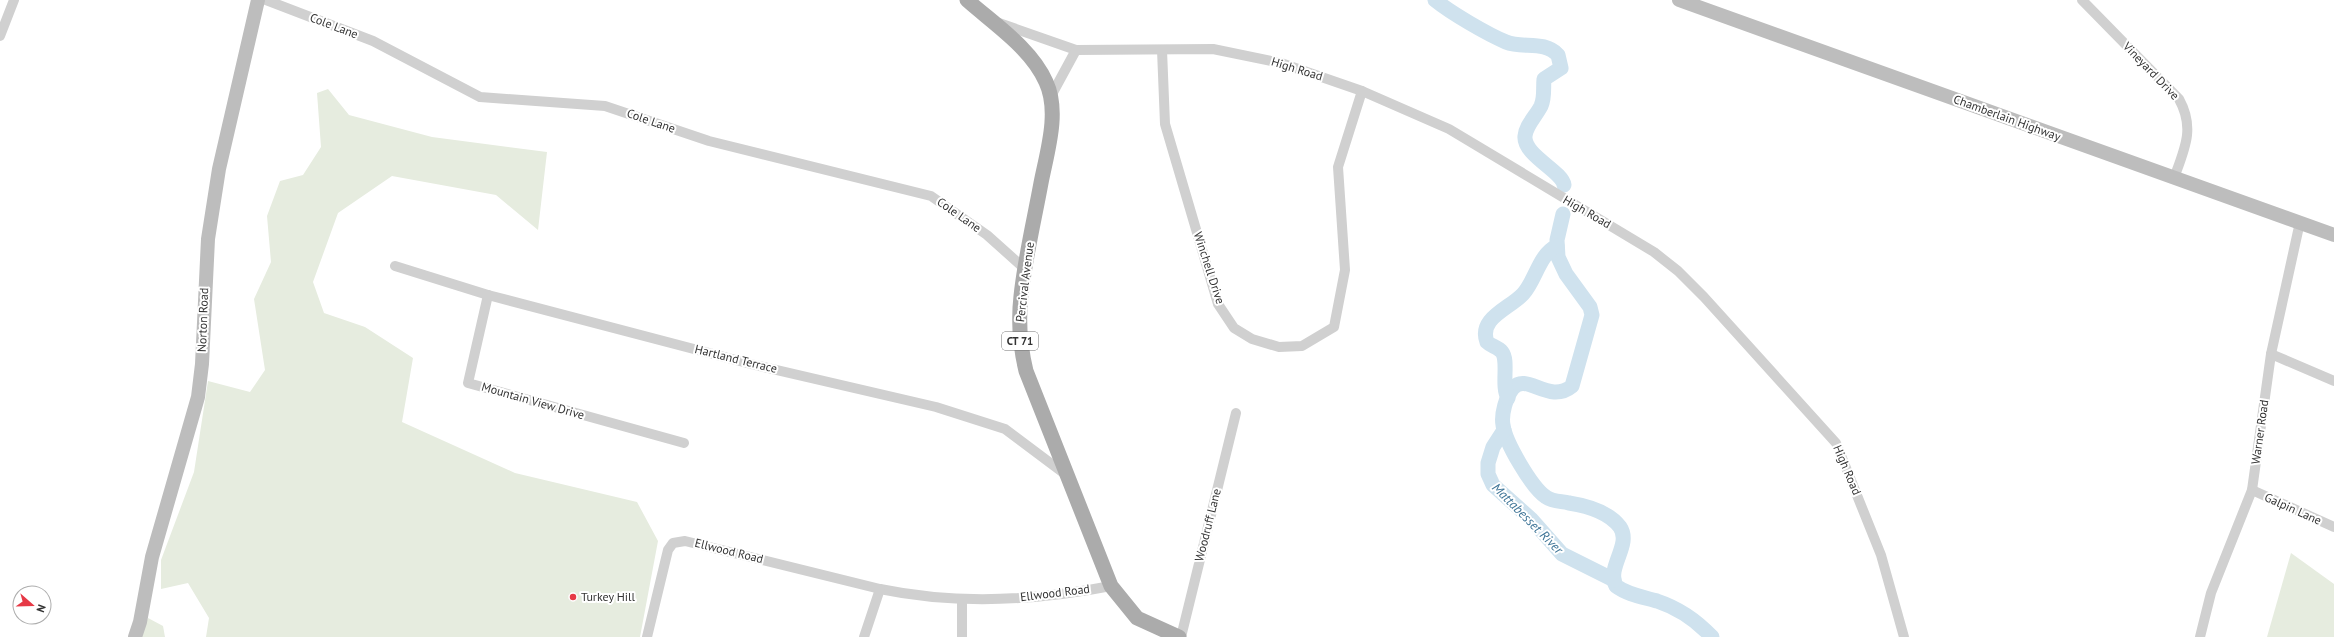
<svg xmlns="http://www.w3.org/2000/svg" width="2334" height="637" viewBox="0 0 2334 637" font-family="'PT Sans',sans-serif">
	<rect width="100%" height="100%" fill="#fff"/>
	<g fill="#e6ecdf">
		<polygon points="328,89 349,115 432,137 547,152 538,230 496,195 392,176 338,213 313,282 324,313 365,327 413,358 402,422 515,473 637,502 658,541 640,637 206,637 209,618 188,583 161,589 161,560 194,472 208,381 250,392 265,370 254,299 271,262 267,216 280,181 303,175 321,147 317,93"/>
		<polygon points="2291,553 2334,584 2334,637 2267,637"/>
		<polygon points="148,618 163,626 165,637 141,637"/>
	</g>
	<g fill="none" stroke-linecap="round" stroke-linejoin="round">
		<g stroke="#cfe2ee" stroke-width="15">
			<path d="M1435,0C1451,13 1487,34 1506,42C1523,49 1544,40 1558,55L1561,68L1544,79C1543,88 1545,97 1541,106C1536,116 1526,125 1525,136C1523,155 1562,171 1564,185"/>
			<path d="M1563,214L1557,240L1558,257L1566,274L1590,307L1592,315L1572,386C1549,405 1527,372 1513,388C1506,397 1501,414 1503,425C1505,442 1532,488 1546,497C1553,502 1562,501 1569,503C1588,506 1609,512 1620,527C1632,545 1606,567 1616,586C1628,595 1644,597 1657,601C1678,608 1697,621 1712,637"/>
			<path d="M1508,398C1501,386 1509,361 1502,352C1498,347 1491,346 1487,342C1478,318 1509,309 1523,294C1536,280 1539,254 1557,246"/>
			<polyline points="1504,430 1493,447 1488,463 1488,474 1493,485 1531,519 1562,554 1614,580"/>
		</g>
		<g stroke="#d0d0d0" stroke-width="10">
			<polyline points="266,0 373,41 480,97 605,106 709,141 931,196 987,235 1025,269"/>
			<path d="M2082,0L2179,99C2195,128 2185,148 2174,178"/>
			<polyline points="999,23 1076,50 1213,49 1281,63 1362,91 1449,129 1654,252 1678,271 1704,297 1836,443 1881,555 1904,637"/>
			<polyline points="0,36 14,0"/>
			<polyline points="1162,50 1165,124 1218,304 1234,328 1252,339 1279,347 1302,346 1334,327 1345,270 1338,167 1362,91"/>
			<polyline points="1051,96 1076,50"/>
			<polyline points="395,266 488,295 751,364 936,407 1005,429 1065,474"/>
			<polyline points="488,295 468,383 684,443"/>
			<polyline points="2271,354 2334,381"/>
			<polyline points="2252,490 2334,527"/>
			<path d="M880,589C957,605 1034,601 1111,586"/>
			<polyline points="962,600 962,637"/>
			<polyline points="647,637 668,550 673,543 685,541 880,589 864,637"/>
			<polyline points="1181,637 1236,413"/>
			<polyline points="2200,637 2211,593 2252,490 2271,354 2300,222"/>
		</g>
		<g stroke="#bdbdbd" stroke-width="14">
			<polyline points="1679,0 2334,235"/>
			<polyline points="135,637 140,622 152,557 198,397 202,364 208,239 219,169 258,0"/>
		</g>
		<path stroke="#ababab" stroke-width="15" d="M967,0C994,24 1031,48 1046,82C1060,112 1047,152 1041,183C1034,221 1025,258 1021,296C1018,322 1020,346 1026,371L1111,586L1137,618L1179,637"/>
	</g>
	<circle fill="#e63946" stroke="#fff" stroke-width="1.5" cx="573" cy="597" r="4"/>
	<g text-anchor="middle" stroke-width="4" stroke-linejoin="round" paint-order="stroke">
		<rect fill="#fff" stroke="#707070" stroke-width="1" x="1002" y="332" width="36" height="18" rx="3"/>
		<g font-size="11" font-weight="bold" fill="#333">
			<text x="1020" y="345">CT 71</text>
		</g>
		<g font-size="12" fill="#333" stroke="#fff">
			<text transform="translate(334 26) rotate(21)" y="4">Cole Lane</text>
			<text transform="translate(1297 69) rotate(17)" y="4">High Road</text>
			<text transform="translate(2151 71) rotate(46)" y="4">Vineyard Drive</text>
			<text transform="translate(2007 118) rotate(20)" y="4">Chamberlain Highway</text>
			<text transform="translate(651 121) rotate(19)" y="4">Cole Lane</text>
			<text transform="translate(1587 212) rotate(30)" y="4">High Road</text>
			<text transform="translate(959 215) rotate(35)" y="4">Cole Lane</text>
			<text transform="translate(1209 268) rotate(72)" y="4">Winchell Drive</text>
			<text transform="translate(1025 282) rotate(-83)" y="4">Percival Avenue</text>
			<text transform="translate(203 320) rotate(-88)" y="4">Norton Road</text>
			<text transform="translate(736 359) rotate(14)" y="4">Hartland Terrace</text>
			<text transform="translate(533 401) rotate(16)" y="4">Mountain View Drive</text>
			<text transform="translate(2260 432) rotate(-82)" y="4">Warner Road</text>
			<text transform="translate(1847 470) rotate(67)" y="4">High Road</text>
			<text transform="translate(2293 509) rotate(24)" y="4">Galpin Lane</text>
			<text transform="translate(1208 525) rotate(-76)" y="4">Woodruff Lane</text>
			<text transform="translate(729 551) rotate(14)" y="4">Ellwood Road</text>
			<text transform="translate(1055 593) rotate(-7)" y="4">Ellwood Road</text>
		</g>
		<g font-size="12" fill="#333" stroke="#fff" text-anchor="start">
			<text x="581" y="601">Turkey Hill</text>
		</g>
		<g font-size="13" font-style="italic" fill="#3f7597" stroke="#fff">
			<text transform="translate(1528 518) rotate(45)" y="5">Mattabesset River</text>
		</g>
	</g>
	<g transform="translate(32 605) rotate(110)"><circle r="19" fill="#ffffff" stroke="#adadad"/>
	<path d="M0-3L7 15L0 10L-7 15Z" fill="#e63946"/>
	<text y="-6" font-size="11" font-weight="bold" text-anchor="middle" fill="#333333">N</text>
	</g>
</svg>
